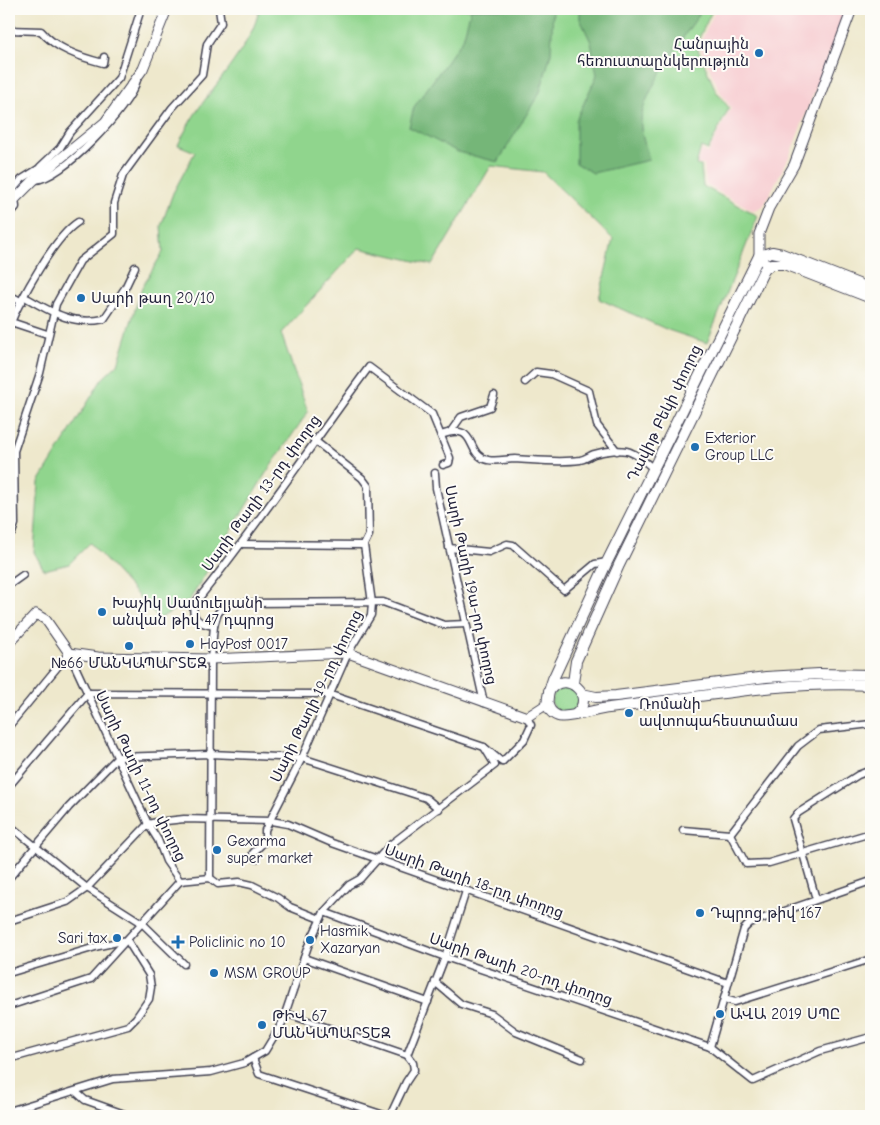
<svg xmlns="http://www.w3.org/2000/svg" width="880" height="1125" viewBox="0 0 880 1125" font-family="'Comic Neue','Noto Sans Armenian',sans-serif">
	<rect width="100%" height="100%" fill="#fdfcf7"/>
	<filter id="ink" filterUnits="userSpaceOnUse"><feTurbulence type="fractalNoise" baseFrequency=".02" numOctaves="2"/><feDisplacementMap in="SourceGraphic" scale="10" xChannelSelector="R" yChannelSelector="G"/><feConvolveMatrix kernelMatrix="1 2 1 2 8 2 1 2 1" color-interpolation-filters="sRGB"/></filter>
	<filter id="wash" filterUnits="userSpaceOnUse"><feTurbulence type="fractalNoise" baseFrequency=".0096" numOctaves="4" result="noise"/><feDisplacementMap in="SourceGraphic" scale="20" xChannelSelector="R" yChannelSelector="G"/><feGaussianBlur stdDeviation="1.12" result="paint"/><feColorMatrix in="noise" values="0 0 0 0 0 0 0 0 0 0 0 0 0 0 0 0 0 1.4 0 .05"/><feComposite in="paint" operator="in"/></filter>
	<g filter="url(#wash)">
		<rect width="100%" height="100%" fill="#eee8cc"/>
		<polygon fill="#f7cfd3" points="716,9 847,9 789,157 764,205 754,211 706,185 704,165 697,164 702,150 708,153 731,108 719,90 699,45"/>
		<g fill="#90d58d" stroke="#597c64">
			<path d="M259,9H713L696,45L716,91L729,108L708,150L701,147L696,165L701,166L703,186L758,216L707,343L668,330L599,299L613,239L543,172L491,166L432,265L359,248L281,333L308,412L266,473L189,601L159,619L90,543L69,564L44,570L34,552L39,482L102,379L118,364L142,287L163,252L161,226L173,193L195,152L178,145C184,133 190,121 197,111C216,83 254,42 259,9Z"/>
			<polygon points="565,686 577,692 579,702 574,711 558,713 551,702 555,690"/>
		</g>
		<g fill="#74b678" stroke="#4b6c5a">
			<polygon points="471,9 553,9 551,53 540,92 498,162 458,152 409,127 414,107 463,39"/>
			<path d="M580,9L702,10C686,34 641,94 641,122C640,134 647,149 649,160L593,173L576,163V120L597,75L591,42L580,19Z"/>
		</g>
	</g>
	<g filter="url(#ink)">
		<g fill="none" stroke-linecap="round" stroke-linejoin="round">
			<g stroke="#414051" stroke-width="9">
				<g id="street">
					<path d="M9,30L41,31C56,49 80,57 103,63L104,57"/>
					<path d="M137,80C131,106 60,182 34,180L40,167L60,148L70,132L119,78L141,9"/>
					<polyline points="9,194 22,179 38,169"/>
					<polyline points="9,215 16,207 15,198"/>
					<polyline points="9,295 22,302"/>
					<path d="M25,297C51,312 73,326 104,319L125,288L135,267"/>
					<polyline points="11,322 47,334"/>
					<path d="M9,327C20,300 54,237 78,222"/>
					<polyline points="525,382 536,372 551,374 589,391 597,425 617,451"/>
					<polyline points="451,431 461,417 490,407 494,395"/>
					<path d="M441,435C479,421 464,455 488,460C496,462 507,459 515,459C536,460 559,463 580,460C586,459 589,456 594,454C604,451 623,448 632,453C640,456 647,464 654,469"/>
					<polyline points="435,473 436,488 484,703"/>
					<polyline points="9,535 12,533 15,524 14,451 40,373 56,304 80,261 114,234 114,203 123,175 172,108 202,75 207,44 221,23 219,9"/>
					<polyline points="243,544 364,545"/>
					<polyline points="449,548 489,552 507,544 513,545 564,590 595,564 607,562"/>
					<polyline points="9,585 23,575"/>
					<path d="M214,626C201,624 189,619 195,603C257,527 311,445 369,367L432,414L450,458L449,463L443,465"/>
					<polyline points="9,726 69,653 148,824 158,840 166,861 180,881"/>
					<polyline points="9,786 88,693 328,694 484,747 502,762 524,740 531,725 527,717"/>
					<polyline points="9,825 87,888 142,923 184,964"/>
					<polyline points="683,830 730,834"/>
					<polyline points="730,834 798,746 819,730 871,724"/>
					<polyline points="730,834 746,864 769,863 871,833"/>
					<polyline points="256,859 253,853 265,841 265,830 302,758 348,653 371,615 372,603 364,545 369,535 368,486 362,478 314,440"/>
					<polyline points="9,878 69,807 118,757 210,754 302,758 426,798 439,809"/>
					<polyline points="210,878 211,659 214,626 218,613 223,608 232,603 383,602 444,625 466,624"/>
					<polyline points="180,881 210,878 218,884 239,882 252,885 278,898 290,907 320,919"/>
					<polyline points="816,899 793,819 798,813 858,775 871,770"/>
					<polyline points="324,912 445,957 710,1047 753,1081 820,1051 871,1037"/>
					<polyline points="9,921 67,902 87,888 148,824 157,822 184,819 271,821 288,824 332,843 728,983"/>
					<polyline points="304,958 428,1002"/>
					<polyline points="9,973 99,946 127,940 149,975 151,987 149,999 136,1018 128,1026 9,1059"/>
					<polyline points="435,982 461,1004 492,1014 516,1032 582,1059"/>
					<polyline points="724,999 735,1002 871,959"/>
					<polyline points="9,1006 91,979 180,881"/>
					<polyline points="285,1013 407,1055 413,1063 414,1070 406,1082 390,1116"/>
					<polyline points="710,1047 744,929 750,923 871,881"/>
					<polyline points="407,1055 445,957 466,891"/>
					<polyline points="253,1058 259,1074 387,1116"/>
					<polyline points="76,1092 85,1100 130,1116"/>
					<polyline points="9,1111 113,1079 211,1072 244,1063 265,1051 282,1023 308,946 324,912 349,885 360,879 390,845 495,765 484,747"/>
				</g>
			</g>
			<g stroke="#414051" stroke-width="11">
				<g id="secondary">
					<polyline points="9,205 34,180 105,122 143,69 167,9"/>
					<polyline points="768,267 759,256 759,234 769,208 794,165 852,9"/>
					<polyline points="9,643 36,614 46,620 69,653 98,657 211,659 348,653 527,717 547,704"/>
				</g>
			</g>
			<g stroke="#414051" stroke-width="12">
				<g id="primary">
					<path d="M871,289L782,254L772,252L759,256L607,562L553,679C549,692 541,709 558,716C565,719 598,709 609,708C696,698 783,680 871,685"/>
					<polyline points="573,683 576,661 619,565 764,270 771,264 784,264 871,298"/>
					<path d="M549,691C566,668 597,696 576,714"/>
					<polyline points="582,694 596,697 616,696 766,677 819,674 871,675"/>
				</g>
			</g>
			<use href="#street" stroke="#fff" stroke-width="6"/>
			<use href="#secondary" stroke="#fff" stroke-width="9"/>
			<use href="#primary" stroke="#fff" stroke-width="10"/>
		</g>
	</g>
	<g fill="#1f6fb2" stroke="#fdfcf7" stroke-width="2">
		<circle cx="759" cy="53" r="5"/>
		<circle cx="81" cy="298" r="5"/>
		<circle cx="695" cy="447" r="5"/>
		<circle cx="102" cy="612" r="5"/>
		<circle cx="190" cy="644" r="5"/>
		<circle cx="129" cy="646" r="5"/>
		<circle cx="629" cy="713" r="5"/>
		<circle cx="217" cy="850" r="5"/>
		<circle cx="700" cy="913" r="5"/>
		<circle cx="117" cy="938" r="5"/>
		<circle cx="310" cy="940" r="5"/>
		<path d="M175.5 934.5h5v5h5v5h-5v5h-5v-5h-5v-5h5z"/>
		<circle cx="214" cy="973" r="5"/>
		<circle cx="720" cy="1014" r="5"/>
		<circle cx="262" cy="1025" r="5"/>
	</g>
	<g text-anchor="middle" stroke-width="4" stroke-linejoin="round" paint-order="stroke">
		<g font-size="15" fill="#22223b" stroke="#fdfcf7" text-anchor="start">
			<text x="749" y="49" text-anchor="end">Հանրային<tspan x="749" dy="17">հեռուստաընկերություն</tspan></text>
			<text x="91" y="303">Սարի թաղ 20/10</text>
			<text x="705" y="443">Exterior<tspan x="705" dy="17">Group LLC</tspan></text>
			<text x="112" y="608">Խաչիկ Սամուելյանի<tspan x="112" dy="17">անվան թիվ 47 դպրոց</tspan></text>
			<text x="200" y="649">HayPost 0017</text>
			<text x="129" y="668" text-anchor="middle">№66 ՄԱՆԿԱՊԱՐՏԵԶ</text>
			<text x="639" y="709">Ռոմանի<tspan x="639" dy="17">ավտոպահեստամաս</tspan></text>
			<text x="227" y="846">Gexarma<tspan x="227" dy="17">super market</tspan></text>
			<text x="710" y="918">Դպրոց թիվ 167</text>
			<text x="320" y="936">Hasmik<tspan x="320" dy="17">Xazaryan</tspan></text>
			<text x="107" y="943" text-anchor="end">Sari tax</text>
			<text x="189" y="947">Policlinic no 10</text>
			<text x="224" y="978">MSM GROUP</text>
			<text x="730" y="1019">ԱՎԱ 2019 ՍՊԸ</text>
			<text x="272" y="1021">ԹԻՎ 67<tspan x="272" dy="17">ՄԱՆԿԱՊԱՐՏԵԶ</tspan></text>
		</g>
		<g font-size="15" fill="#22223b" stroke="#fdfcf7">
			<text transform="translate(664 413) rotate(-64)" y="5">Դավիթ Բեկի փողոց</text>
			<text transform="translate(261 493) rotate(-54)" y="5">Սարի Թաղի 13-րդ փողոց</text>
			<text transform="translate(471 585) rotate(78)" y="5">Սարի Թաղի 19ա-րդ փողոց</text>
			<text transform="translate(316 696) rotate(-64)" y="5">Սարի Թաղի 19-րդ փողոց</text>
			<text transform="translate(141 776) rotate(64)" y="5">Սարի Թաղի 11-րդ փողոց</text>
			<text transform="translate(474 881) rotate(20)" y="5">Սարի Թաղի 18-րդ փողոց</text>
			<text transform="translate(521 969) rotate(19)" y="5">Սարի Թաղի 20-րդ փողոց</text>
		</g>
	</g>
	<rect width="880" height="1125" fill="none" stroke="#fdfcf7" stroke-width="30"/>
</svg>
